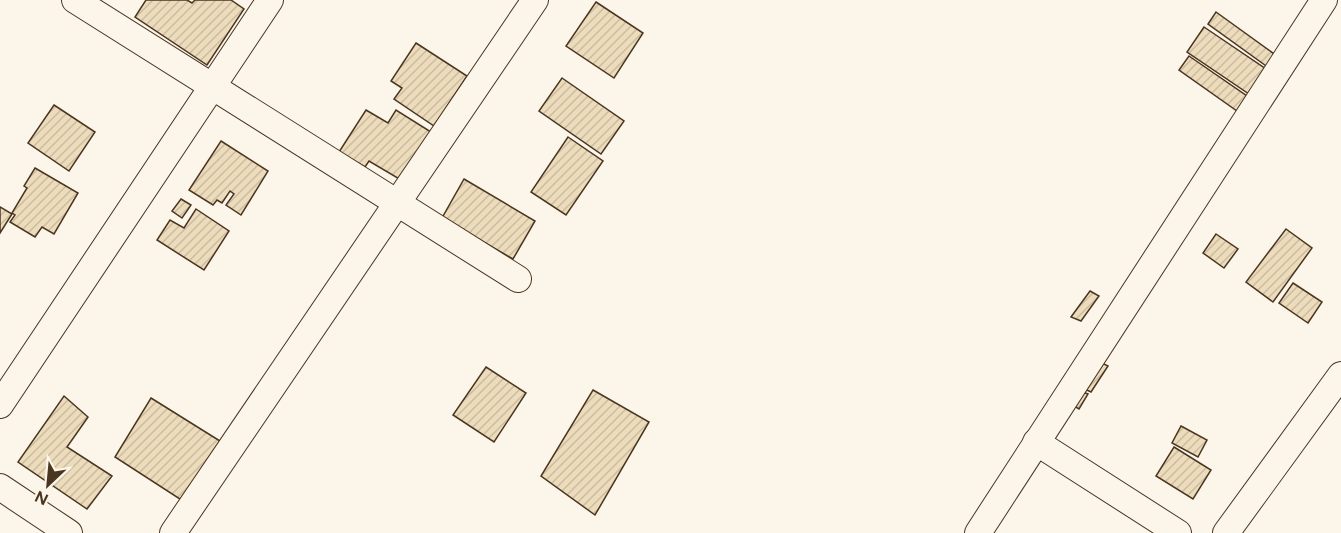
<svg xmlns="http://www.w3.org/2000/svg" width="1341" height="533" viewBox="0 0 1341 533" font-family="Figtree,sans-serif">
	<defs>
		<pattern id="building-hatch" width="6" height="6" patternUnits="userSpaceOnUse" patternTransform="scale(1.5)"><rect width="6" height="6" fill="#ecdcbc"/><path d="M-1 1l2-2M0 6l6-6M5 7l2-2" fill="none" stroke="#ccbda1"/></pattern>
	</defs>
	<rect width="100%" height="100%" fill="#fbf6e9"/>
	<g fill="url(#building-hatch)" stroke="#4a3520" stroke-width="1.5">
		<polygon points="146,0 187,0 192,3 195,0 231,0 244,9 207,65 135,17"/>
		<polygon points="596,2 643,33 614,78 566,46"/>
		<polygon points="1216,12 1277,56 1269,68 1208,24"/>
		<polygon points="1204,27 1266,69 1249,94 1187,52"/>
		<polygon points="416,43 467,76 434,126 394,99 402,88 391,81"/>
		<polygon points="1189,56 1247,96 1237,111 1179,70"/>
		<polygon points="562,78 624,121 601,154 539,111"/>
		<polygon points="54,105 95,132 69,171 28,143"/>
		<polygon points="366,110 388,123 396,110 431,132 401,180 369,161 365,167 339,152"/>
		<polygon points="568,137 603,161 566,215 531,192"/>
		<polygon points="221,141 268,171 241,215 226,205 234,194 230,191 222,203 217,200 213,205 189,190"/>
		<polygon points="35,168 78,193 54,234 42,227 35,237 10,222 15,215 12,213 27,188 24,186"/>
		<polygon points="464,179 535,221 513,259 442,218"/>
		<polygon points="181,199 191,205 182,218 172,211"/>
		<polygon points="0,207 12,214 0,233"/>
		<polygon points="196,209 229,231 204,270 157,240 170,220 184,228"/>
		<polygon points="1286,229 1312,248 1273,302 1246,282"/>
		<polygon points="1216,234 1238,249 1224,268 1203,253"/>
		<polygon points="1293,283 1322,302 1308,323 1279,303"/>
		<polygon points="1090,291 1099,296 1081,321 1071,317"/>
		<polygon points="1096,360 1108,366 1091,392 1078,386"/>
		<polygon points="486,367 526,393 494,442 453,415"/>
		<polygon points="593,390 649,422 595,515 541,476"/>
		<polygon points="1077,390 1088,394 1079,409 1069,403"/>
		<polygon points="64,396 88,417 67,447 112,476 87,509 18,462"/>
		<polygon points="151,398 228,446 186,503 115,457"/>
		<polygon points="1181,426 1207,440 1198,457 1172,443"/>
		<polygon points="1174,447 1211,470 1193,499 1156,476"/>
	</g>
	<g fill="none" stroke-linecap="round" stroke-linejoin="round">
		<g stroke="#4a3520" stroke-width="28">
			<g id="minor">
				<polyline points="75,0 518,279"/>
				<polyline points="0,405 270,0"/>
				<polyline points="1036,442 1178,533"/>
				<polyline points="0,487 69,533"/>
				<polyline points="173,533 535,0"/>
				<polyline points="978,533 1324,0"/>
				<polyline points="1226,533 1341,375"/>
			</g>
		</g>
		<use href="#minor" stroke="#fbf6e9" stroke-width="26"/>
	</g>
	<g transform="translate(48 485) rotate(206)" stroke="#fbf6e9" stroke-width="4.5" paint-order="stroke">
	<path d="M0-4.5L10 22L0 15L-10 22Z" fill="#4a3520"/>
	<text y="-9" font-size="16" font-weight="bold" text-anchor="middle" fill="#4a3520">N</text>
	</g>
</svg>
